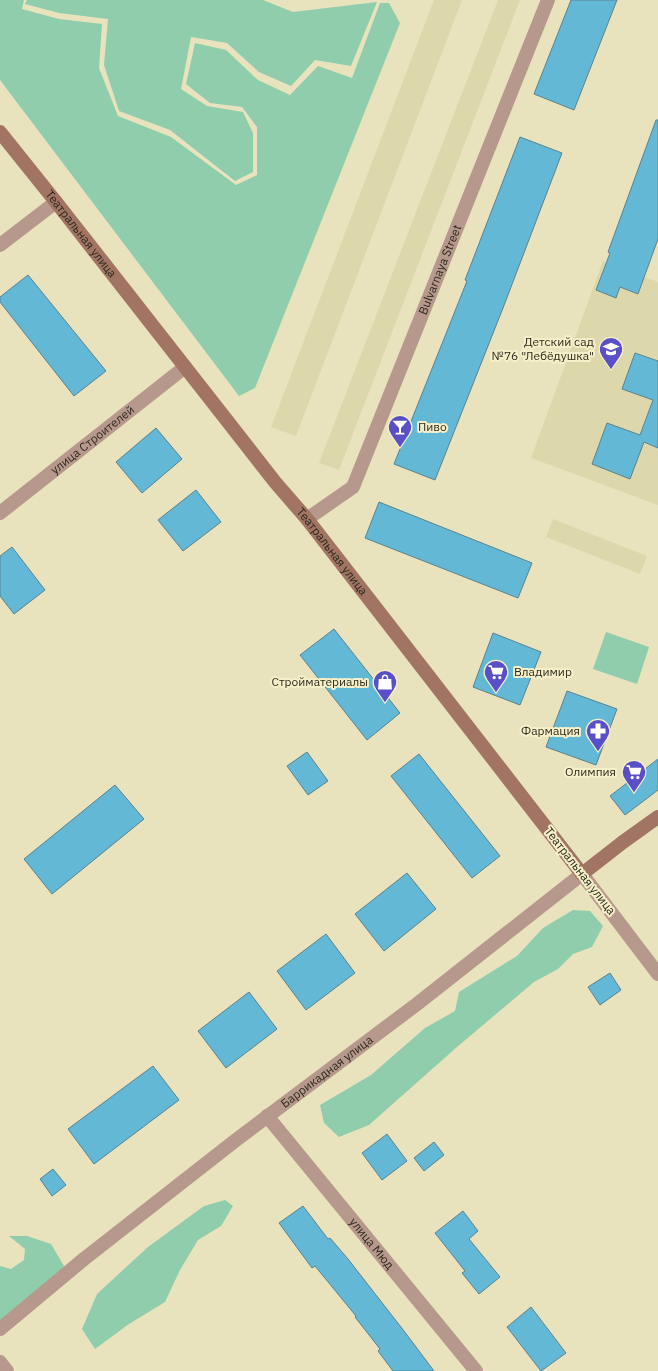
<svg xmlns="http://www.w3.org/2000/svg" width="658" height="1371" viewBox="0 0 658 1371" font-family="'IBM Plex Sans',sans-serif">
	<rect width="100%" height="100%" fill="#e8e3bd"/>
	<g fill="#ddd8ab">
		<polygon points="434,0 462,0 296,436 271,427"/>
		<polygon points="498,0 520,0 339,470 319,463"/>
		<polygon points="603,261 658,282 658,505 531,458"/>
		<polygon points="553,519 647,556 640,574 546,537"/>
	</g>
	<g fill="#8fcdad">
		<polygon points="0,0 24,0 22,9 59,19 102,24 99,68 118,116 171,137 236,185 257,175 257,127 242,107 210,103 186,84 195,43 226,50 258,80 290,95 318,66 352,78 380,3 389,3 400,23 255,388 239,396 0,80"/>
		<polygon points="27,0 263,0 293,12 377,2 351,66 315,60 291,86 259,72 227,43 191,37 181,89 207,106 243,112 253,133 253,172 235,181 170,130 119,111 104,65 108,19 59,13 25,4"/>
		<polygon points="606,632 649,647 637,684 593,669"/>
		<polygon points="573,910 590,911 603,926 592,947 573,954 558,969 534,982 457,1047 369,1125 339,1137 324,1123 320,1105 371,1075 425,1028 455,1011 459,992 517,956 543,928"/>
		<polygon points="225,1200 233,1206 221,1226 198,1240 180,1270 165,1302 129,1324 95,1349 82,1329 97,1294 148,1247 204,1206"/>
		<polygon points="9,1236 27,1236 51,1244 64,1266 56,1281 0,1322 0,1266 11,1269 24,1260 25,1249"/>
	</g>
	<g fill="#63b9d5" stroke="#598290">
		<polygon points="571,0 617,0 574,110 534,94"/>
		<polygon points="656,120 658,120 658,239 638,294 620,287 616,298 596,290 610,253 608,252"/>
		<polygon points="520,137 562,153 503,308 435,480 394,464 467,281 465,280"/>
		<polygon points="28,275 106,371 74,396 0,302 0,297"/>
		<polygon points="635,353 658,361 658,448 644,442 630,479 592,464 607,423 640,435 653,400 622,389"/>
		<polygon points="156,428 182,459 142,493 116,462"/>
		<polygon points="196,490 221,522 183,551 158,520"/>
		<polygon points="379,502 532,563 518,598 365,538"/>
		<polygon points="12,547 45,590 14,614 0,596 0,556"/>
		<polygon points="334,629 400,713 367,740 300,655"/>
		<polygon points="493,633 541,652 520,705 473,687"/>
		<polygon points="567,691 617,709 596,765 546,747"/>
		<polygon points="307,752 328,781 308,795 287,766"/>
		<polygon points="419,754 500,856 472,878 391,776"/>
		<polygon points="658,759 658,790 625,815 610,796"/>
		<polygon points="115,785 144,819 52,894 24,859"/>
		<polygon points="407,873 436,909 384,951 355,914"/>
		<polygon points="326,934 355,973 306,1010 277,971"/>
		<polygon points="610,973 621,990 600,1005 588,987"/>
		<polygon points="249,992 277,1029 226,1068 198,1031"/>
		<polygon points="153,1066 179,1100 94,1164 68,1129"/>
		<polygon points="387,1134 407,1161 382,1180 362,1153"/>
		<polygon points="434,1142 444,1155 424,1171 414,1158"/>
		<polygon points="53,1169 66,1185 52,1196 40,1179"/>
		<polygon points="303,1206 328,1239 330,1238 348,1259 404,1331 434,1371 393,1371 378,1351 380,1349 355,1317 356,1316 315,1266 312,1268 279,1223"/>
		<polygon points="463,1211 478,1231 469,1239 500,1277 479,1294 462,1273 465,1271 435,1233"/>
		<polygon points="531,1307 566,1353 541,1371 507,1327"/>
	</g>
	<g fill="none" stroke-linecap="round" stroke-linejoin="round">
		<g stroke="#b7988c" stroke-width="14">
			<polyline points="0,245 56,202"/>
			<path id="s1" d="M0,513L185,367"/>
			<path id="s2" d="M307,519L353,487L548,0"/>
			<polyline points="582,874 658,974"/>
			<path id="s3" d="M267,1116L476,1371"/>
			<polyline points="0,1362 7,1371"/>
		</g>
		<path stroke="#b7988c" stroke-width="14" id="s4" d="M0,1329L84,1259L236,1140L417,1004L582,874"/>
		<path stroke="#a17463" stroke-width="14" id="s5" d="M0,132L56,202L275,482L307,519L582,874L623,842L658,817"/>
	</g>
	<defs>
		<g id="school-pin" transform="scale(1.25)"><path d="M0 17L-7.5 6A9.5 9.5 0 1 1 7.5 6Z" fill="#594fc7" stroke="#f5f0ca"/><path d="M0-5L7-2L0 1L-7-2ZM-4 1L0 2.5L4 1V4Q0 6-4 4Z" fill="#fff"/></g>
		<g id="bar-pin" transform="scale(1.25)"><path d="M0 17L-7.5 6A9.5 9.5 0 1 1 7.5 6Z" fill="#594fc7" stroke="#f5f0ca"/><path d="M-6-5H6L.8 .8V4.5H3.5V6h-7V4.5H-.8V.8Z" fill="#fff"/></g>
		<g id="supermarket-pin" transform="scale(1.25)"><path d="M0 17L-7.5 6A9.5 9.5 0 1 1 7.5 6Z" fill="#594fc7" stroke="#f5f0ca"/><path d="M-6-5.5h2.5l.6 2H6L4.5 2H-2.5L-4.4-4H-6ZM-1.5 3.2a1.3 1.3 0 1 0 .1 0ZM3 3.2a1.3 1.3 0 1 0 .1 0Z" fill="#fff"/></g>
		<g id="shop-pin" transform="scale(1.25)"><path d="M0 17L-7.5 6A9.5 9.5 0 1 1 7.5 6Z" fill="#594fc7" stroke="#f5f0ca"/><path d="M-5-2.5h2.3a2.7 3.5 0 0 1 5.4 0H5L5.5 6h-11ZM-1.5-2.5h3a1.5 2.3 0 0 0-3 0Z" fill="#fff"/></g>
		<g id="pharmacy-pin" transform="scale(1.25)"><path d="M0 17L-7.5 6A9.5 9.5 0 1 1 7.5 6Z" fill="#594fc7" stroke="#f5f0ca"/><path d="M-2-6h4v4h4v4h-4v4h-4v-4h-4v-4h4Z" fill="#fff"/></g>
	</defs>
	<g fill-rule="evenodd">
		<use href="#school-pin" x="611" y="349"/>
		<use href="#bar-pin" x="400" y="427"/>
		<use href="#supermarket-pin" x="496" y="672"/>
		<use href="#shop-pin" x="385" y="682"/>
		<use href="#pharmacy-pin" x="598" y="731"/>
		<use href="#supermarket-pin" x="634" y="772"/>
	</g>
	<g text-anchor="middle" stroke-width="4" stroke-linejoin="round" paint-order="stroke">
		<g font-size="12" fill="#2c2a1c" stroke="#f5f0ca">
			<text dy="4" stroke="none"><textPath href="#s5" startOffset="130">Театральная улица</textPath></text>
			<text dy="4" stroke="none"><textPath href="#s2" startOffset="290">Bulvarnaya Street</textPath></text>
			<text dy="4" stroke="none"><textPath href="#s1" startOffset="118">улица Строителей</textPath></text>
			<text dy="4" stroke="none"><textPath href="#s5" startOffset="535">Театральная улица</textPath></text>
			<text transform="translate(580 871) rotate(52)" y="4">Театральная улица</text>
			<text dy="4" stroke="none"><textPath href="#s4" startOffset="416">Баррикадная улица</textPath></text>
			<text dy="4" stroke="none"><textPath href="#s3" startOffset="165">улица Мюд</textPath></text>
		</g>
		<g font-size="12" fill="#2c2a1c" stroke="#f5f0ca" text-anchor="end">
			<text x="594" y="346">Детский сад<tspan x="594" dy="14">№76 "Лебёдушка"</tspan></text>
			<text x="418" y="431" text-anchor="start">Пиво</text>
			<text x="514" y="676" text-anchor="start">Владимир</text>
			<text x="368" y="686">Стройматериалы</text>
			<text x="580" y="735">Фармация</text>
			<text x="616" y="776">Олимпия</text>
		</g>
	</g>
</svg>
